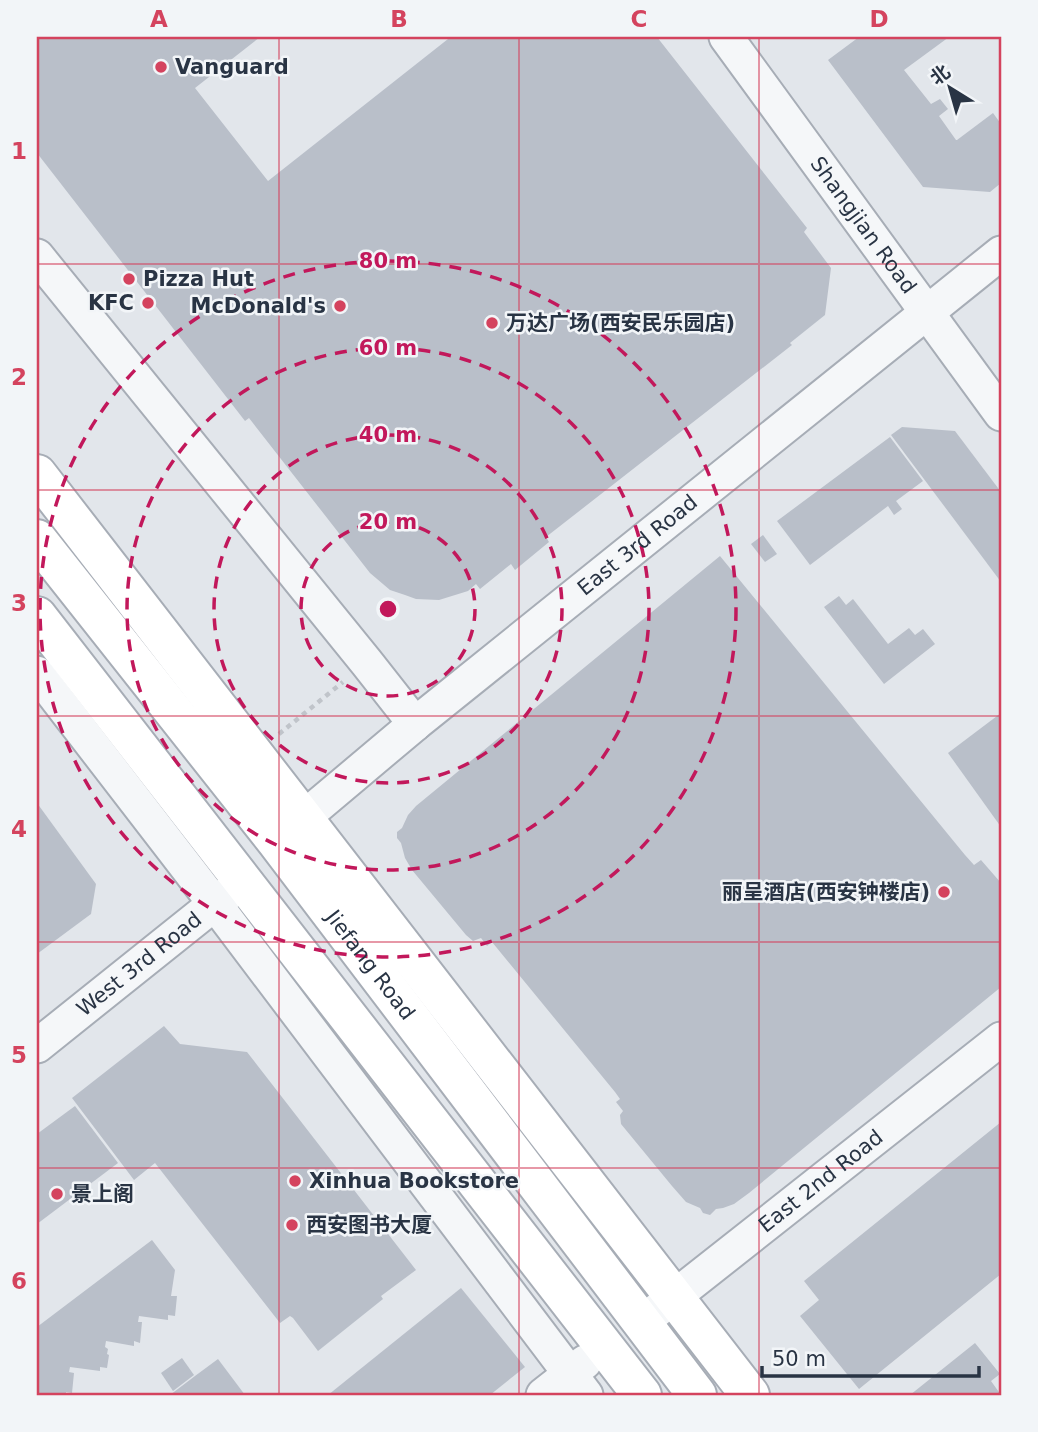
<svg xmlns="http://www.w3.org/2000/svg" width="1038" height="1432" viewBox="0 0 1038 1432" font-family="'DejaVu Sans','Noto Sans SC',sans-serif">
	<rect width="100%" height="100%" fill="#e2e6eb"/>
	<g fill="#b9bfc9">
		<polygon points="37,37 260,37 195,88 268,181 448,39 446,37 657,37 807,228 804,232 831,268 825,315 790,343 792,345 546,537 549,542 515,570 511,564 480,589 476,584 468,591 439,600 416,599 405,595 390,590 370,573 249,418 245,421 37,153"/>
		<polygon points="859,37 949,37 904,70 931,104 940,99 948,109 939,116 956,140 957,140 993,113 1001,124 1001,183 990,192 923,187 828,60"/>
		<polygon points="902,427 955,431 1001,492 1001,582 891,435"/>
		<polygon points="890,437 923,481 896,501 902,509 894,515 888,506 810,565 777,521"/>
		<polygon points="763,535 777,554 765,562 751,544"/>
		<polygon points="720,556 965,855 974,865 981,860 1001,883 1001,987 749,1193 734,1204 723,1208 716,1209 710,1215 703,1213 700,1208 686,1202 672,1186 621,1124 620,1115 623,1111 616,1102 620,1099 615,1092 492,942 487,946 481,938 473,941 466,935 412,870 405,858 401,843 397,838 397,832 402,828 408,815 416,806"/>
		<polygon points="839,596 846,605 853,599 888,644 909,628 915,635 923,629 935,644 884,684 824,607"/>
		<polygon points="1001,713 1001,827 948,753"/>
		<polygon points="37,803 96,884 91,914 37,954"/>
		<polygon points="164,1026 180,1044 247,1052 416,1270 381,1296 383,1299 318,1351 293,1318 290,1316 280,1323 155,1163 134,1180 72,1098"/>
		<polygon points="75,1106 118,1163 37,1224 37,1134"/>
		<polygon points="1001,1122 1001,1274 859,1389 800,1316 819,1300 804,1281"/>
		<polygon points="152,1240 175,1270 171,1296 177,1296 175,1316 168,1315 168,1320 139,1316 138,1322 142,1322 140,1343 134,1341 134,1346 106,1341 105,1347 108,1349 107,1354 109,1355 107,1368 100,1367 100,1371 70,1367 69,1372 74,1373 72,1393 66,1392 66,1395 37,1393 37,1327"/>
		<polygon points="461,1288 525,1367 490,1395 328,1395"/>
		<polygon points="975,1343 1000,1374 991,1381 1001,1395 910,1395"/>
		<polygon points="182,1358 194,1375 173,1391 161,1373"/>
		<polygon points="218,1359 245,1395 170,1395 195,1376"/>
	</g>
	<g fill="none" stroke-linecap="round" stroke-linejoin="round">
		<g stroke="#a7adb6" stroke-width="37">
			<g id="street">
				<path id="s1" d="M726,37L1001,414"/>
				<polyline points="37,256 367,663 415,724"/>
				<polyline points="37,673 215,904 586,1395"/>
				<path id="s2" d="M283,835L415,724L1001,253"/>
				<path id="s3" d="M37,1046L232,890"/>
				<path id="s4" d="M641,1323L1001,1039"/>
				<polyline points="543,1395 585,1362"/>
			</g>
		</g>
		<g stroke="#a7adb6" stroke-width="42">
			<g id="secondary">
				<polyline points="37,474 750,1395"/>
				<path id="s5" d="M37,539L276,841L697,1395"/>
				<polyline points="37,616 642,1395"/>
			</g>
		</g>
		<polyline stroke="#c0c4ca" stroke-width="4.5" stroke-dasharray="5 5" stroke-linecap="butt" points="279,734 343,682"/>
		<use href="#street" stroke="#f5f7f9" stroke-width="33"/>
		<use href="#secondary" stroke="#fff" stroke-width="38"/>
	</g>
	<path fill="none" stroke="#d4435e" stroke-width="2" stroke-opacity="0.55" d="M279,37V1395M519,37V1395M759,37V1395M37,264H1001M37,490H1001M37,716H1001M37,942H1001M37,1168H1001"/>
	<g fill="none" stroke="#c2185b" stroke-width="3.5" stroke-dasharray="12 9">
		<circle cx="388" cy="609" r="87"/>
		<circle cx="388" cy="609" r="174"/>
		<circle cx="388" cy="609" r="261"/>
		<circle cx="388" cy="609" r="348"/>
	</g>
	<g fill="#d4435e" stroke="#f2f5f8" stroke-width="2.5">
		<circle cx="161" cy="67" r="7"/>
		<circle cx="129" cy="279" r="7"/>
		<circle cx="148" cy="303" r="7"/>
		<circle cx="340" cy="306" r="7"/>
		<circle cx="492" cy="323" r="7"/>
		<circle cx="944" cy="892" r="7"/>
		<circle cx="295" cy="1181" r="7"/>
		<circle cx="57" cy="1194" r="7"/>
		<circle cx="292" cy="1225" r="7"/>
	</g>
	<g text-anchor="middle" stroke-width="5" stroke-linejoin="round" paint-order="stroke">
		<g font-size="21" font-weight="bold" fill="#293444" stroke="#f2f5f8" text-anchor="start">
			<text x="175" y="74">Vanguard</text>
			<text x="143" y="286">Pizza Hut</text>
			<text x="134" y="310" text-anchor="end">KFC</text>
			<text x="326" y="313" text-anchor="end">McDonald's</text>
			<text x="506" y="330">万达广场(西安民乐园店)</text>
			<text x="930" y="899" text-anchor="end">丽呈酒店(西安钟楼店)</text>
			<text x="309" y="1188">Xinhua Bookstore</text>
			<text x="71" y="1201">景上阁</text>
			<text x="306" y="1232">西安图书大厦</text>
		</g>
		<g font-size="21" fill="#293444" stroke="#f2f5f8">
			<text dy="7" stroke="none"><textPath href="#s1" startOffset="233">Shangjian Road</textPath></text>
			<text dy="7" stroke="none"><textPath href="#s2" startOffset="458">East 3rd Road</textPath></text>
			<text dy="7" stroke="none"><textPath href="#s3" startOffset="131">West 3rd Road</textPath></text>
			<text dy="7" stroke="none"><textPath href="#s5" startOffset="541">Jiefang Road</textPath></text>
			<text dy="7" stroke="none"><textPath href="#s4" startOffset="229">East 2nd Road</textPath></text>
		</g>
	</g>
	<circle cx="388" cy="609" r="10" fill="#c2185b" stroke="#f2f5f8" stroke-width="3.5"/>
	<g font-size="21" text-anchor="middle" font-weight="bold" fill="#c2185b" stroke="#f2f5f8" stroke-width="5" stroke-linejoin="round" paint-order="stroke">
		<text x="388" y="268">80 m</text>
		<text x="388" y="355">60 m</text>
		<text x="388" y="442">40 m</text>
		<text x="388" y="529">20 m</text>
	</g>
	<rect width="1038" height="1432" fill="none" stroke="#f2f5f8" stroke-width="77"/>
	<g transform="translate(950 88) rotate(323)" stroke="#f2f5f8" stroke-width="5" paint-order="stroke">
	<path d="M0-5L12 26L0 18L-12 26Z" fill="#293444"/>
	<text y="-10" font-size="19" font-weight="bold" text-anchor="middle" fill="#293444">北</text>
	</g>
	<path d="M762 1366v10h217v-10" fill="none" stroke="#293444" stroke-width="3.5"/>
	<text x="772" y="1366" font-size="21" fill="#293444" stroke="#f2f5f8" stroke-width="5" paint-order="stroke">50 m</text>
	<rect x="38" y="38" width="962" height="1356" fill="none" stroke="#d4435e" stroke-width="2.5"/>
	<g font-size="23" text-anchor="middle" font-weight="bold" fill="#d4435e">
		<text x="159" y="27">A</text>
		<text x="399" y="27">B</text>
		<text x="639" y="27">C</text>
		<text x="879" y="27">D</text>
		<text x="19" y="159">1</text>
		<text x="19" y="385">2</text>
		<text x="19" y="611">3</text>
		<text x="19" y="837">4</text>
		<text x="19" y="1063">5</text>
		<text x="19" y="1289">6</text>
	</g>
</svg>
